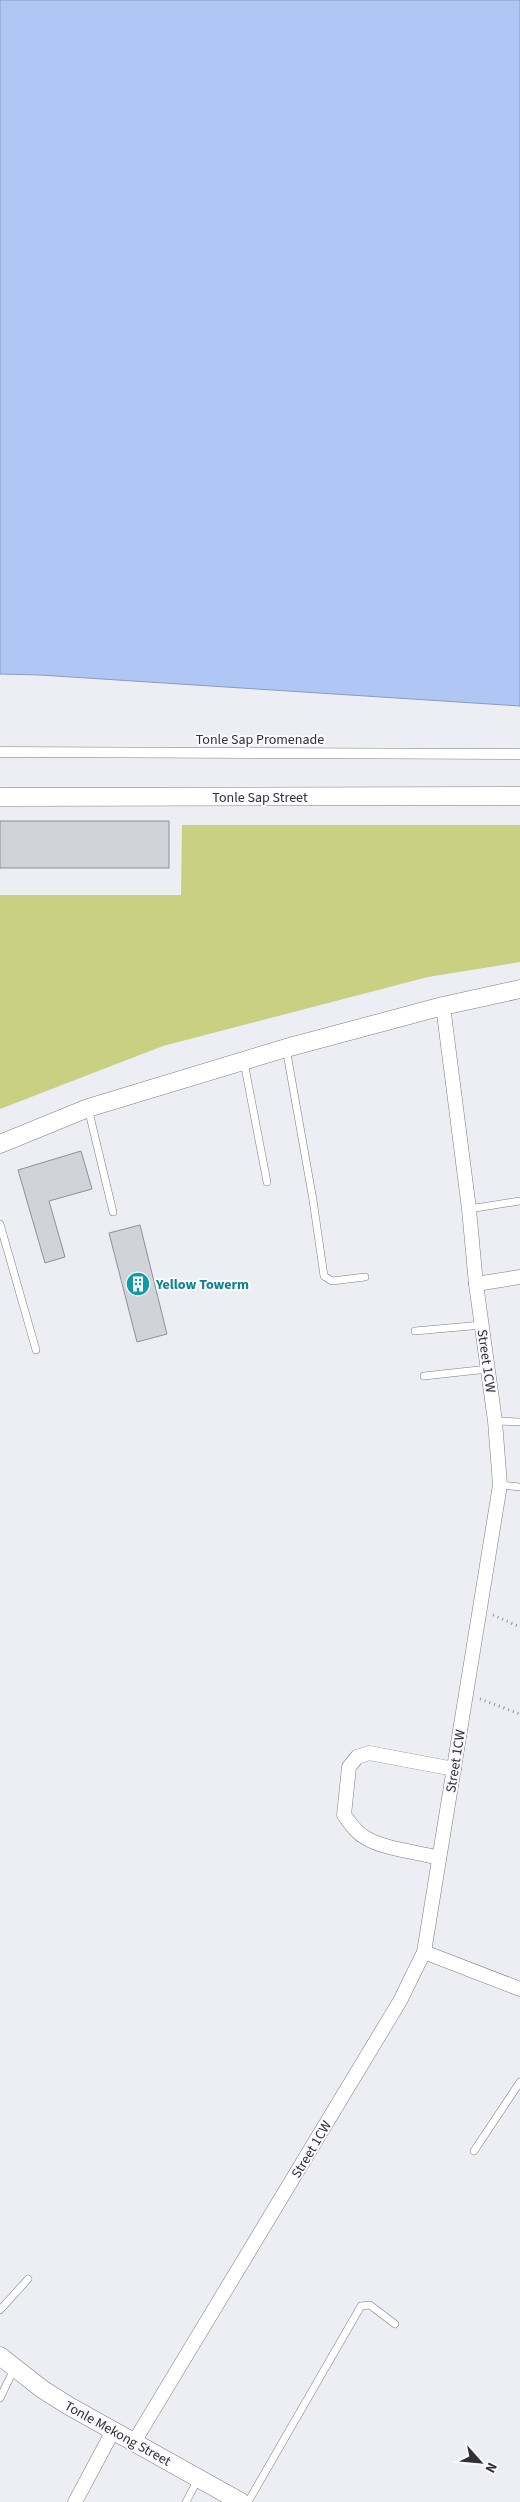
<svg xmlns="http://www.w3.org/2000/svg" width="520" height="2502" viewBox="0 0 520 2502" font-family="'Source Sans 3',sans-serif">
	<rect width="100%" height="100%" fill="#edeef4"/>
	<polygon fill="#cad081" points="182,825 520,825 520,962 428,977 163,1046 0,1109 0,895 181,895"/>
	<polygon fill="#b0c7f6" stroke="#8a9abc" points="0,0 520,0 520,706 40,675 0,674"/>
	<g fill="#d2d3d9" stroke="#8f9095">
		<rect x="0" y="821" width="169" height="47"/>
		<polygon points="81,1151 92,1189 49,1201 65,1257 45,1263 18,1170"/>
		<polygon points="140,1225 167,1334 137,1342 109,1233"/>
	</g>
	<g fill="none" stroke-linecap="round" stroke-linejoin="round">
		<g stroke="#7c7d82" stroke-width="8">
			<g id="service">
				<polyline points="286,1048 313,1200 324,1276 332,1281 365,1277"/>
				<polyline points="244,1062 267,1182"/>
				<polyline points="88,1108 113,1212"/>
				<polyline points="469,1209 520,1201"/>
				<polyline points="0,1224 36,1350"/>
				<polyline points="415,1331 482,1325"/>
				<polyline points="424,1376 488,1369"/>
				<polyline points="495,1421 520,1422"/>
				<polyline points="500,1485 520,1487"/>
				<polyline points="474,2151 520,2082"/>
				<polyline points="0,2310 28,2279"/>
				<polyline points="0,2398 14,2369"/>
				<polyline points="186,2502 198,2479"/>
				<polyline points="248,2502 361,2306 370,2305 395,2324"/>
			</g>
		</g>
		<g stroke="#7c7d82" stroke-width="11">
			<polyline id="pedestrian" points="0,752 520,754"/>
		</g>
		<g stroke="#7c7d82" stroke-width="15">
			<g id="minor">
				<polyline points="476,1284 520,1277"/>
				<path d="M439,1858C418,1852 384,1849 366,1838C356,1833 350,1823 344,1815L349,1767L357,1757L369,1753L454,1769"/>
				<polyline points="424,1952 520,1989"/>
				<polyline points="134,2442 400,2001 424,1952 500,1485 495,1421 476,1284 469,1209 443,1006"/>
				<polyline points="75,2502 113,2431"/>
			</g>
		</g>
		<g stroke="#7c7d82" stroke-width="19">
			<g id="tertiary">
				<polyline points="0,797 520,796"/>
				<polyline points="0,1144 88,1108 286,1048 443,1006 520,989"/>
				<polyline points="0,2356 42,2389 69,2406 241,2502"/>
			</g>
		</g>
		<g stroke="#939397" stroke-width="3" stroke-dasharray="1 4" stroke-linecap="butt">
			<polyline points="493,1615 520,1627"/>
			<polyline points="480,1699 520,1714"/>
		</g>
		<use href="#service" stroke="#fff" stroke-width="7"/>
		<use href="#pedestrian" stroke="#fff" stroke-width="10"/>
		<use href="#minor" stroke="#fff" stroke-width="14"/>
		<use href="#tertiary" stroke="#fff" stroke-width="18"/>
	</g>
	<defs>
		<g id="building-disc" transform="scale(1.25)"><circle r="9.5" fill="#0f9aa8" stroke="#fbfbff"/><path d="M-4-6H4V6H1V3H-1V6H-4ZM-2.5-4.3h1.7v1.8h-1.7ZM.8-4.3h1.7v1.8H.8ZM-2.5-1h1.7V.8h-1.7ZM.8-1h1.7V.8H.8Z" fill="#fff"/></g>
	</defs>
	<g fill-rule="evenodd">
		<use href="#building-disc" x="138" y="1284"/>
	</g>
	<g text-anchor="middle" stroke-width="4" stroke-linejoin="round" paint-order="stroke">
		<g font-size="14" fill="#313133" stroke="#fbfbff">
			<text x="260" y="744">Tonle Sap Promenade</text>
			<text x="260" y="802">Tonle Sap Street</text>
			<text transform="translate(487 1361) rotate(82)" y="5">Street 1CW</text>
			<text transform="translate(455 1761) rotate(-81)" y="5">Street 1CW</text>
			<text transform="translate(311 2149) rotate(-59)" y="5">Street 1CW</text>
			<text transform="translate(118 2433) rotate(29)" y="5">Tonle Mekong Street</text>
		</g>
		<g font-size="14" font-weight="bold" fill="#0d838f" stroke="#fbfbff" text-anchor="start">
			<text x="156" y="1289">Yellow Towerm</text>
		</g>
	</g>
	<g transform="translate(480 2462) rotate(117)" stroke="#fbfbff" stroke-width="4" paint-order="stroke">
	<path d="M0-4L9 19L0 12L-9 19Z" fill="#313133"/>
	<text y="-8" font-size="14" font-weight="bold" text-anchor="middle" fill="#313133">N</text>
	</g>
</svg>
